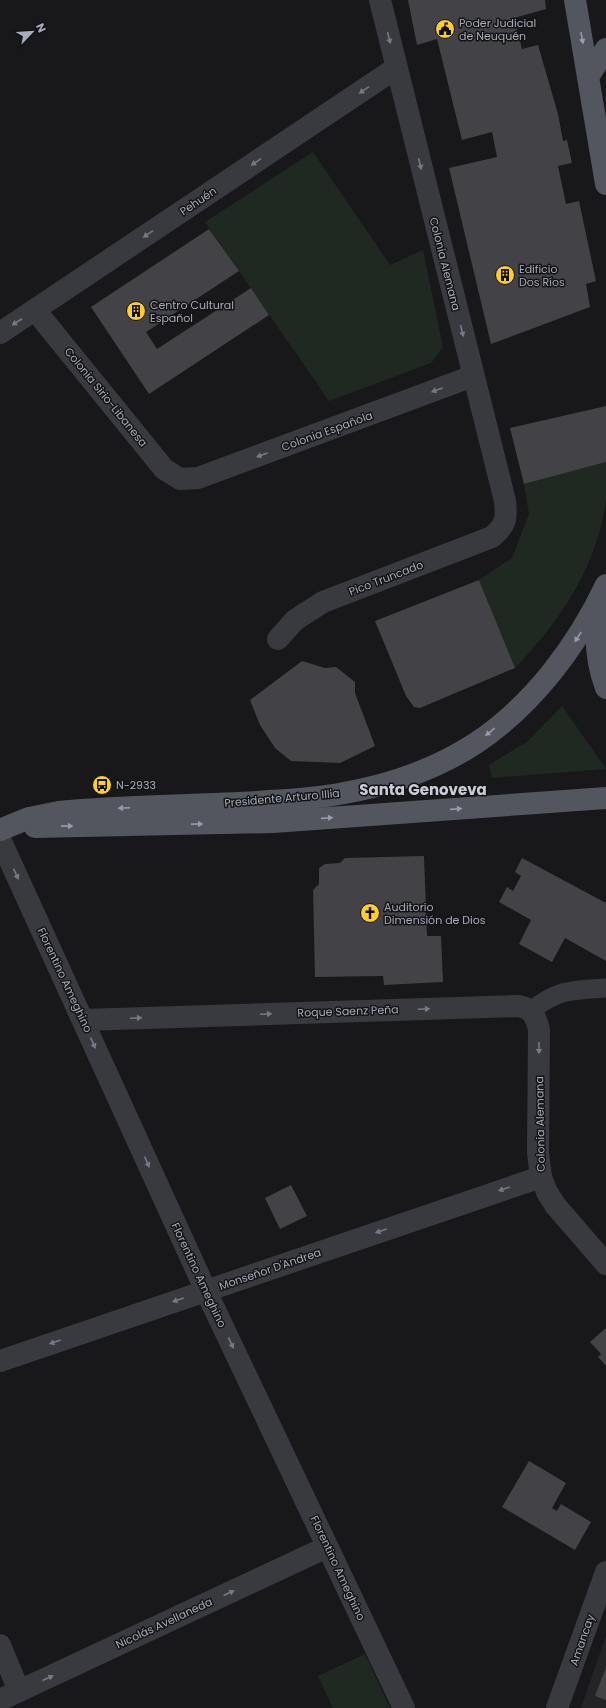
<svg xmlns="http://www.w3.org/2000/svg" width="606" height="1708" viewBox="0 0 606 1708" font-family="Poppins,sans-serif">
	<rect width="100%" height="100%" fill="#18181a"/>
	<polygon fill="#242427" points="606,1636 606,1708 581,1708 586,1693"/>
	<g fill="#1f2922">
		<polygon points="313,152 390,265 423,250 443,347 431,363 329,401 205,222"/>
		<path d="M606,462C606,474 606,487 606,499C598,565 560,622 515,668L479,580L512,558L529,514L524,484Z"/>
		<polygon points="562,706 606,769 492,778 489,765 528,741"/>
		<polygon points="365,1654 390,1708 333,1708 318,1676"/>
	</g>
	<g fill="#424247">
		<polygon points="408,0 545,0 546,9 514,18 522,49 538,45 558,114 563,141 567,140 572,163 558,166 566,204 579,201 596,281 586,284 590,307 491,344 449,168 497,157 492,132 462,140 437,39 417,45"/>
		<polygon points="209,229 239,271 146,332 157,349 251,288 269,315 149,394 91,307"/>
		<polygon points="606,406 606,462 524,484 510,428"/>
		<polygon points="479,580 515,668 420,708 414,707 406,696 375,621"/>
		<polygon points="302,661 325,668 336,667 355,682 355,693 375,746 340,763 291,761 275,748 260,725 250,700"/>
		<polygon points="424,856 427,936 441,936 443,982 384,985 383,976 315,977 313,890 319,884 319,868 325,864 340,863 345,858"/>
		<polygon points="522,858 606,903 606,961 565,938 552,962 519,944 531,920 499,902 507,887 513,891 521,876 515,872"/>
		<polygon points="291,1185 307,1216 280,1229 265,1198"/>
		<polygon points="606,1328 606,1366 598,1357 601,1354 590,1342"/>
		<polygon points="529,1461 566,1483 552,1508 557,1511 561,1504 591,1522 575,1550 502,1507"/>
		<polygon points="606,1667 606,1700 595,1696"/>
	</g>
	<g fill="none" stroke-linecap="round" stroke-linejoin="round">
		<path stroke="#393940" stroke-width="19" d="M531,1011C558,989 573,990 606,988"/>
		<g stroke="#393940" stroke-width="22">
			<polyline points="35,310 164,469 180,479 198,478 473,376"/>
			<polyline points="0,333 396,68"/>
			<path d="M278,639L295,620L323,602L492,537C506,525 507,519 505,501L380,0"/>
			<polyline points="0,839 206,1291 404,1708"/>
			<path d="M83,1020L515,1006C530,1006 536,1015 539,1030L538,1153L541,1177L547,1192L555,1205L606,1264"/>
			<polyline points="0,1361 541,1177"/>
			<polyline points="0,1645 19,1691"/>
			<polyline points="0,1700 327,1547"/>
			<polyline points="557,1708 606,1572"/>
		</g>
		<g stroke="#54565f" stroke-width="22">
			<polyline points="575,0 606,184"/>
			<polyline points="588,77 606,49"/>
			<path d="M600,607C594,635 596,661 606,688"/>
			<polyline points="35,827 273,822 606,798"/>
			<path d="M0,830L29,818L59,812C125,805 191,806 257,802C284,800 312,799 339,794C386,786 435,770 476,743C533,705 577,646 606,585"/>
		</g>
	</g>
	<defs><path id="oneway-solid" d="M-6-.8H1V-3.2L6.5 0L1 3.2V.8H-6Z"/></defs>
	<g fill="#777984">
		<use href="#oneway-solid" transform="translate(389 38) rotate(76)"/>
		<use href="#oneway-solid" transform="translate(364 90) rotate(146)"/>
		<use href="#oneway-solid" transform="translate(256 162) rotate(146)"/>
		<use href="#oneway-solid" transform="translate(420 164) rotate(76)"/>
		<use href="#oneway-solid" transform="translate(148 234) rotate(146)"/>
		<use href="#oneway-solid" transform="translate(17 322) rotate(147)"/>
		<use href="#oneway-solid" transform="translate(462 331) rotate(76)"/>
		<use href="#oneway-solid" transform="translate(437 390) rotate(160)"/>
		<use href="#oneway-solid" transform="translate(262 455) rotate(160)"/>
		<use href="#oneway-solid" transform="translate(16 874) rotate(65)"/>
		<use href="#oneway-solid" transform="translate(424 1009) rotate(-2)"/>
		<use href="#oneway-solid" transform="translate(266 1014) rotate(-2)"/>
		<use href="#oneway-solid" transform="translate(136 1018) rotate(-2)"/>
		<use href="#oneway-solid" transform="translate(93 1043) rotate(66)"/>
		<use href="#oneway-solid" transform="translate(539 1048) rotate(90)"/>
		<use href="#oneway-solid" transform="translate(147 1162) rotate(66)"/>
		<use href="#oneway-solid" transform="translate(504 1189) rotate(161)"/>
		<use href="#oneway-solid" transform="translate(381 1231) rotate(161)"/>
		<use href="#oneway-solid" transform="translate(178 1300) rotate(161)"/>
		<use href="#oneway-solid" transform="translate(55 1342) rotate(161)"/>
		<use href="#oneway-solid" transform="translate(231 1343) rotate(65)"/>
		<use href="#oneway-solid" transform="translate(229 1593) rotate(-25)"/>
		<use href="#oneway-solid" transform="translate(48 1678) rotate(-25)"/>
	</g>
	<g fill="#989ca9">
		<use href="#oneway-solid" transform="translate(582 38) rotate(80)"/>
		<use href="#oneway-solid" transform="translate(578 637) rotate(122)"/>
		<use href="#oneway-solid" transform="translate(490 732) rotate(141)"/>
		<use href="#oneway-solid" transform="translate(124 808) rotate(177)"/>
		<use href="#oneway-solid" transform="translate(456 809) rotate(-4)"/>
		<use href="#oneway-solid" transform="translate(327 818) rotate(-4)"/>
		<use href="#oneway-solid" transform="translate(197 824) rotate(-1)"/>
		<use href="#oneway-solid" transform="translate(67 826) rotate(-1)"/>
	</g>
	<defs>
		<g id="civic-disc" transform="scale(1)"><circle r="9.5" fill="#fdcc2d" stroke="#131315"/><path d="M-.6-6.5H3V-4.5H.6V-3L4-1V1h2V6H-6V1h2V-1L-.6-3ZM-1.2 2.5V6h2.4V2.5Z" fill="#111"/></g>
		<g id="building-disc" transform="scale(1)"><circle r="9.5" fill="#fdcc2d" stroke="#131315"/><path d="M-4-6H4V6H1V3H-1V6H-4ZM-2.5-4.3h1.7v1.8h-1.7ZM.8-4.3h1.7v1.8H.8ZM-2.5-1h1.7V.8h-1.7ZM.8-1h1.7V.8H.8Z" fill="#111"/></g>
		<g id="bus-disc" transform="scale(1)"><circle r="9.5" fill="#fdcc2d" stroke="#131315"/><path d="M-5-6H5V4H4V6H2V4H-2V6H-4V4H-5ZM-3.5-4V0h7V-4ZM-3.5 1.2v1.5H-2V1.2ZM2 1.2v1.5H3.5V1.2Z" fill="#111"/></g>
		<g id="church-disc" transform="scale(1)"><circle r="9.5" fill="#fdcc2d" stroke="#131315"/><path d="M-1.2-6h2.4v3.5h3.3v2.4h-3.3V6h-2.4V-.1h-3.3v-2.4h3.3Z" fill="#111"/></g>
	</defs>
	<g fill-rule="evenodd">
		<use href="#civic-disc" x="445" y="29"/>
		<use href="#building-disc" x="505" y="275"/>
		<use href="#building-disc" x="136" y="311"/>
		<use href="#bus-disc" x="102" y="785"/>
		<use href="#church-disc" x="370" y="913"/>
	</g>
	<g text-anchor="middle" stroke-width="3" stroke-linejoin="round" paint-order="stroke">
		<g font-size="11" fill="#a9adbb" stroke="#131315" text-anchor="start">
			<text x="459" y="27">Poder Judicial<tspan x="459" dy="13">de Neuquén</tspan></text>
			<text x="519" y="273">Edificio<tspan x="519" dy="13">Dos Ríos</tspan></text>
			<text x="150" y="309">Centro Cultural<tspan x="150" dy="13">Español</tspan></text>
			<text x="116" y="789">N-2933</text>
			<text x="384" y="911">Auditorio<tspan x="384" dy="13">Dimensión de Dios</tspan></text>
		</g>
		<g font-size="11" fill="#a9adbb" stroke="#131315">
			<text transform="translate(198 201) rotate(-34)" y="4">Pehuén</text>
			<text transform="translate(445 264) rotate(76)" y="4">Colonia Alemana</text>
			<text transform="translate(106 397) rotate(51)" y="4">Colonia Sirio-Libanesa</text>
			<text transform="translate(327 431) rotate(-20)" y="4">Colonia Española</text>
			<text transform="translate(386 578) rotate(-21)" y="4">Pico Truncado</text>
			<text transform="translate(282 798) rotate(-5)" y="4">Presidente Arturo Illia</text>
			<text transform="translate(65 980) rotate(65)" y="4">Florentino Ameghino</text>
			<text transform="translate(348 1011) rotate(-2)" y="4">Roque Saenz Peña</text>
			<text transform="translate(540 1124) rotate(-91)" y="4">Colonia Alemana</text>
			<text transform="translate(270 1269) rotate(-19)" y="4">Monseñor D'Andrea</text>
			<text transform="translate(199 1275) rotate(65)" y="4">Florentino Ameghino</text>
			<text transform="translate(338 1568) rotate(65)" y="4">Florentino Ameghino</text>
			<text transform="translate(164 1623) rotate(-25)" y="4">Nicolás Avellaneda</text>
			<text transform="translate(582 1640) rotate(-71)" y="4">Amancay</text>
		</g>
		<g font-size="15" font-weight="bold" fill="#cbcdd6" stroke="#131315">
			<text x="423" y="795">Santa Genoveva</text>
		</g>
	</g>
	<g transform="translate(32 32) rotate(65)" stroke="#131315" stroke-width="3" paint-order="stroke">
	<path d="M0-3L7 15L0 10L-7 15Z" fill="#a9adbb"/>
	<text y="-6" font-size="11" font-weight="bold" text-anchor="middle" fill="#a9adbb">N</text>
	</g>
</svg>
